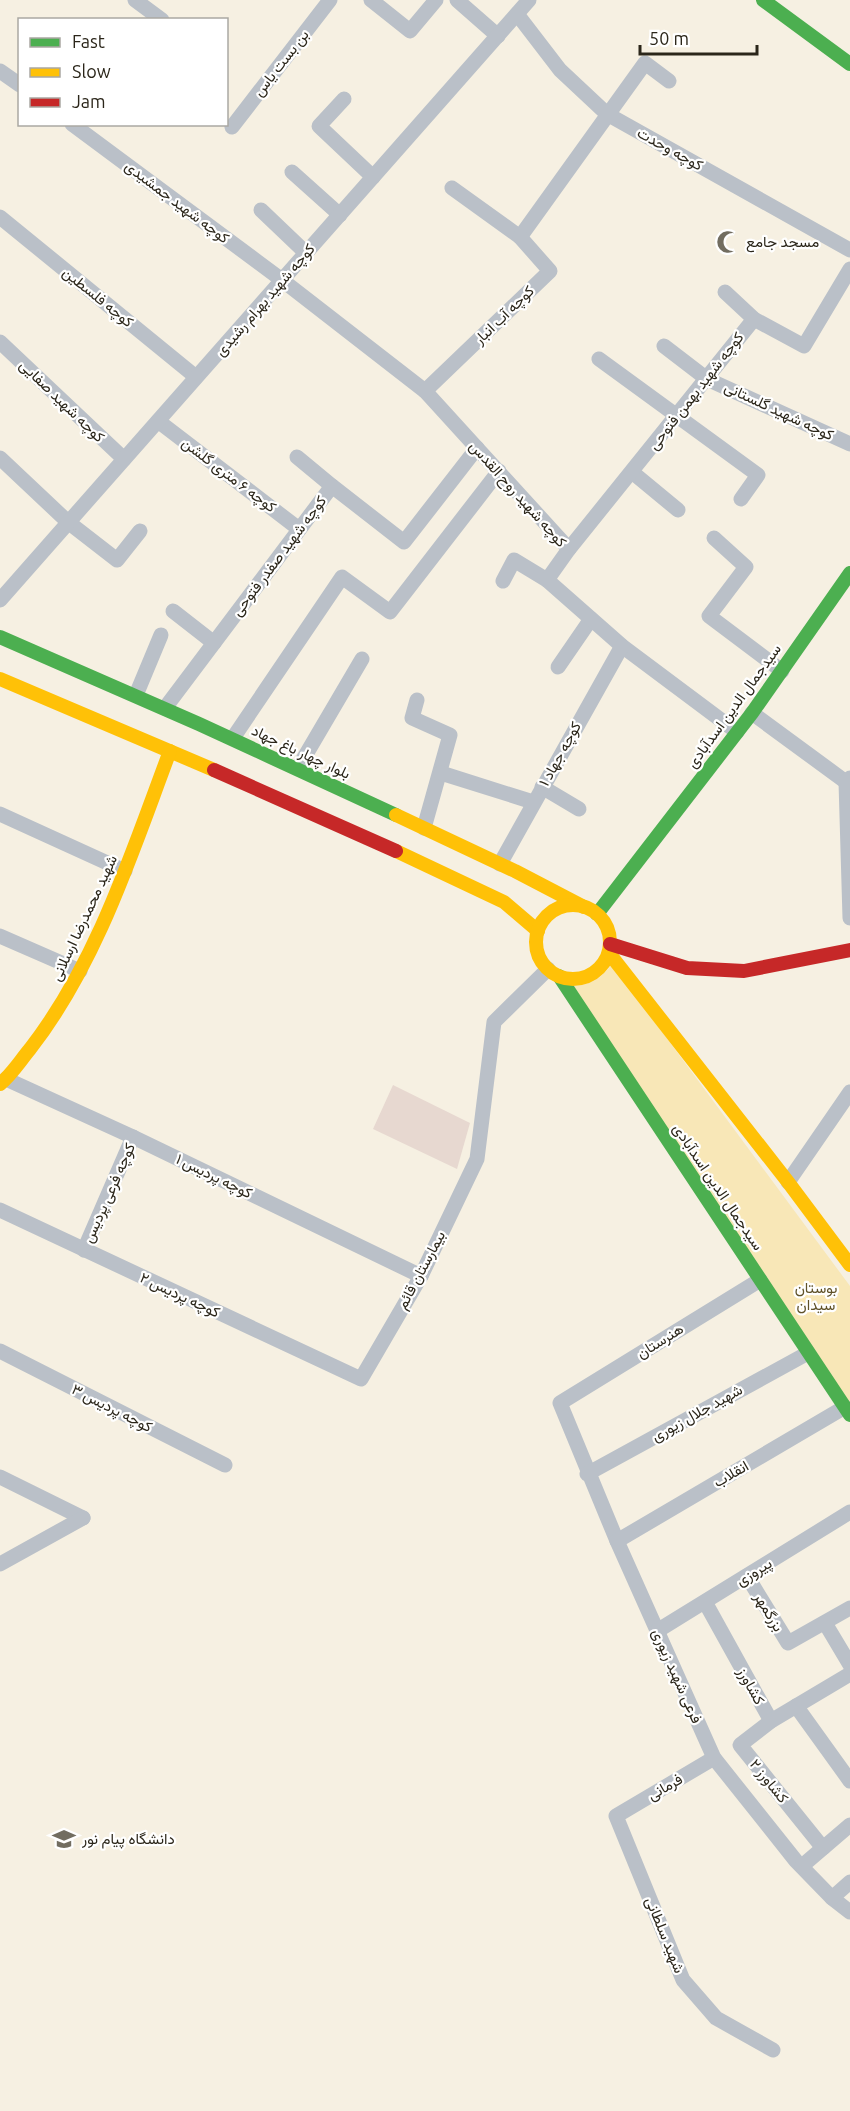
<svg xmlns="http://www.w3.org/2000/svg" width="850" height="2111" viewBox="0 0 850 2111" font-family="Ubuntu,Vazirmatn,sans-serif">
	<rect width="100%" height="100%" fill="#f6f0e2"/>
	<path fill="#f8e7b7" d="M612,964L850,1286V1409L569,985C588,987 600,980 612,964Z"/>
	<polygon fill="#e7d8d0" points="393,1085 470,1123 457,1169 373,1129"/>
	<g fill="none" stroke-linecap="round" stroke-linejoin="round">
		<g stroke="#bac0c8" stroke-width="15">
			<polyline points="135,0 162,20"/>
			<polyline points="371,0 410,31 436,0"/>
			<polyline points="457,0 498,36"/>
			<polyline points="517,14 560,70 607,114 850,250"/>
			<polyline points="0,71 20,85"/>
			<polyline points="344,99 319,126 373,177"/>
			<polyline points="72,124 282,280 425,391 569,549"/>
			<polyline points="232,127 330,0"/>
			<polyline points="292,172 340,215"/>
			<polyline points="452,188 520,237 645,63 669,81"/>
			<polyline points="261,210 306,253"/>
			<polyline points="0,217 196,377"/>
			<polyline points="725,292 754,319 804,346 850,269"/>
			<polyline points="0,342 124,459"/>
			<polyline points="664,346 707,379 850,444"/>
			<polyline points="599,359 758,475 741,499"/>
			<polyline points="425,391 550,271 520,237"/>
			<polyline points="158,421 299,529"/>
			<polyline points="297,457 332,486"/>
			<polyline points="0,458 68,522 117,560 140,531"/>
			<polyline points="632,472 678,510"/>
			<polyline points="714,538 746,567 709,616 782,671"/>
			<polyline points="503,581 514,560 547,580"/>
			<polyline points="0,600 529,0"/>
			<polyline points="173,611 214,643"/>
			<polyline points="558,667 591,619"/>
			<polyline points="136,695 161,635"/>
			<polyline points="417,700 412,718 450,735 424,828"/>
			<polyline points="165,708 332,486 404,542 477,448"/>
			<polyline points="752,713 846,782"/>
			<polyline points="737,732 622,646 547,580 569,549 754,319"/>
			<polyline points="233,738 342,577 390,612 499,471"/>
			<polyline points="298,768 362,659"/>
			<polyline points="441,773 533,802"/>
			<polyline points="850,778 846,782 850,918"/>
			<polyline points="542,787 579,809"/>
			<polyline points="0,814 125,871"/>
			<polyline points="500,864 622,646"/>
			<polyline points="0,936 80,971"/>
			<polyline points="6,1079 133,1137 421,1276"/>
			<polyline points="788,1182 850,1092"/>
			<polyline points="0,1210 361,1379 421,1276 477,1159 494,1022 548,969"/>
			<polyline points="84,1250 133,1137"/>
			<polyline points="760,1280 560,1403 617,1541 714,1758 796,1861 832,1898 850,1912"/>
			<polyline points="0,1351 225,1465"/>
			<polyline points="587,1474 808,1353"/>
			<polyline points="0,1477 83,1518"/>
			<polyline points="617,1541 845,1407"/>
			<polyline points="0,1564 83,1518"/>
			<polyline points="747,1576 788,1643 850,1608"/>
			<polyline points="705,1602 771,1721"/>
			<polyline points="825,1623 850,1665"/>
			<polyline points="657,1631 850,1512"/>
			<polyline points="796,1706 850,1781"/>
			<polyline points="714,1758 616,1816 683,1980 716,2018 773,2050"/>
			<polyline points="823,1848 740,1745 771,1721 850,1674"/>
			<polyline points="802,1866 850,1825"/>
			<polyline points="832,1898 850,1882"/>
		</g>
		<g stroke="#4caf50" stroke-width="14">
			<polyline points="763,0 850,64"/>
			<polyline points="0,637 199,724 396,815"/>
			<polyline points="597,914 752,713 850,573"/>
			<polyline points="559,976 850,1415"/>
		</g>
		<g stroke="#ffc107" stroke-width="14">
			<polyline points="0,679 214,770"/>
			<polyline points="396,815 515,871 584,907"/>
			<polyline points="396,851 504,902 538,931"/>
			<circle cx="573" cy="942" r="37"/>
			<polyline points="609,953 788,1182 850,1265"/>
			<path d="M0,1084C12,1074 20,1061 30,1049C97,963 132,852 170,751"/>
		</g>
		<g stroke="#c62828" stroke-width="14">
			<polyline points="214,770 396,851"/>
			<polyline points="610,944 687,968 744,971 850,950"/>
		</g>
	</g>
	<defs>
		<g id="mosque-bare" transform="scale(1.8)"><path d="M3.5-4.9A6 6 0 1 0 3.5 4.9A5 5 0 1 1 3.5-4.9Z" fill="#726d60" stroke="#fff" stroke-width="2.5" paint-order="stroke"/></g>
		<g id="university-bare" transform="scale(1.8)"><path d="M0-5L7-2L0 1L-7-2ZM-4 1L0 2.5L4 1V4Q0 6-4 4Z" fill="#726d60" stroke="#fff" stroke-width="2.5" paint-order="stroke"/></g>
	</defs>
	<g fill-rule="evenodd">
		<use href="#mosque-bare" x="728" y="242"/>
		<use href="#university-bare" x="64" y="1839"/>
	</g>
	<g text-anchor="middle" stroke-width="4.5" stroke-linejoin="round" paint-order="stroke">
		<g font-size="15" fill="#2b261a" stroke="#fff">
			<text transform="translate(281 63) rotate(-52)" y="5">بن بست یاس</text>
			<text transform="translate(670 149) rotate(29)" y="5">کوچه وحدت</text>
			<text transform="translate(177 202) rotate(37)" y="5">کوچه شهید جمشیدی</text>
			<text transform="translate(98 297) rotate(39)" y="5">کوچه فلسطین</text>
			<text transform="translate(265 300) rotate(-49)" y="5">کوچه شهید بهرام رشیدی</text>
			<text transform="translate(504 315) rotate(-44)" y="5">کوچه آب انبار</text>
			<text transform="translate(696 391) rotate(-52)" y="5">کوچه شهید بهمن فتوحی</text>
			<text transform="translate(62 401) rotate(44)" y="5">کوچه شهید صفایی</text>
			<text transform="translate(779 411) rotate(25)" y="5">کوچه شهید گلستانی</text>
			<text transform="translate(229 475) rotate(37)" y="5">کوچه ۶ متری گلشن</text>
			<text transform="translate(518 494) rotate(48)" y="5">کوچه شهید روح القدس</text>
			<text transform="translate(279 556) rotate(-53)" y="5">کوچه شهید صفدر فتوحی</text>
			<text transform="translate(734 706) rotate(-54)" y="5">سیدجمال الدین اسدآبادی</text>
			<text transform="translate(301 752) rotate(25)" y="5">بلوار چهار باغ جهاد</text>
			<text transform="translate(560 754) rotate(-61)" y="5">کوچه جهاد ۱</text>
			<text transform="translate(84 918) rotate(-65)" y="5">شهید محمدرضا ارسلانی</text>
			<text transform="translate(214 1176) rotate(26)" y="5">کوچه پردیس ۱</text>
			<text transform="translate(718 1187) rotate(56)" y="5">سیدجمال الدین اسدآبادی</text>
			<text transform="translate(109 1193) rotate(-66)" y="5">کوچه فرعی پردیس</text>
			<text transform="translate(421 1270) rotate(-62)" y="5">بیمارستان قائم</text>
			<text transform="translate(180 1295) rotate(25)" y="5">کوچه پردیس ۲</text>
			<text transform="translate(660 1341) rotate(-32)" y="5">هنرستان</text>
			<text transform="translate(112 1408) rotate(27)" y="5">کوچه پردیس ۳</text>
			<text transform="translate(697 1413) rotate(-29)" y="5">شهید جلال زیوری</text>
			<text transform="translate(731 1474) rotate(-30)" y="5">انقلاب</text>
			<text transform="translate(754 1572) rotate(-32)" y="5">پیروزی</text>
			<text transform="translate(769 1612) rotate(59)" y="5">بزرگمهر</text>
			<text transform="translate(677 1676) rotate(66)" y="5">فرعی شهید زیوری</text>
			<text transform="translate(751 1686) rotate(61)" y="5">کشاورز</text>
			<text transform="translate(769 1781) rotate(51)" y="5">کشاورز ۲</text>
			<text transform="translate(665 1787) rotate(-30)" y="5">فرمانی</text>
			<text transform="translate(665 1935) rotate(68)" y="5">شهید سلطانی</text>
		</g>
		<g font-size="15" fill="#2b261a" stroke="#fff" text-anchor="start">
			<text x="746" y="247">مسجد جامع</text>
			<text x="82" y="1844">دانشگاه پیام نور</text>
		</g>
		<g font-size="15" fill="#605229" stroke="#fff">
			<text x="816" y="1293">بوستان<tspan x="816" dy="17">سیدان</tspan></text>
		</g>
	</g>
	<rect x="18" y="18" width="210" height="108" fill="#ffffff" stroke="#aaa8a3" stroke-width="1.5"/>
	<rect x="30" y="38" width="30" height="9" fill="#4caf50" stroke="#aaa8a3" stroke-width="1.5"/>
	<text x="72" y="48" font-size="18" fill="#2b261a">Fast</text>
	<rect x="30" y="68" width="30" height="9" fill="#ffc107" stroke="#aaa8a3" stroke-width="1.5"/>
	<text x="72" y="78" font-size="18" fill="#2b261a">Slow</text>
	<rect x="30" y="98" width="30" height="9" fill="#c62828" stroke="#aaa8a3" stroke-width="1.5"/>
	<text x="72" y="108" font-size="18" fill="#2b261a">Jam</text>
	<path d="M640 45v9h117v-9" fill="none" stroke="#2b261a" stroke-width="3"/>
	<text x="649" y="45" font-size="18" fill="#2b261a" stroke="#ffffff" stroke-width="4.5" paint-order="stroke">50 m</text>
</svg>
